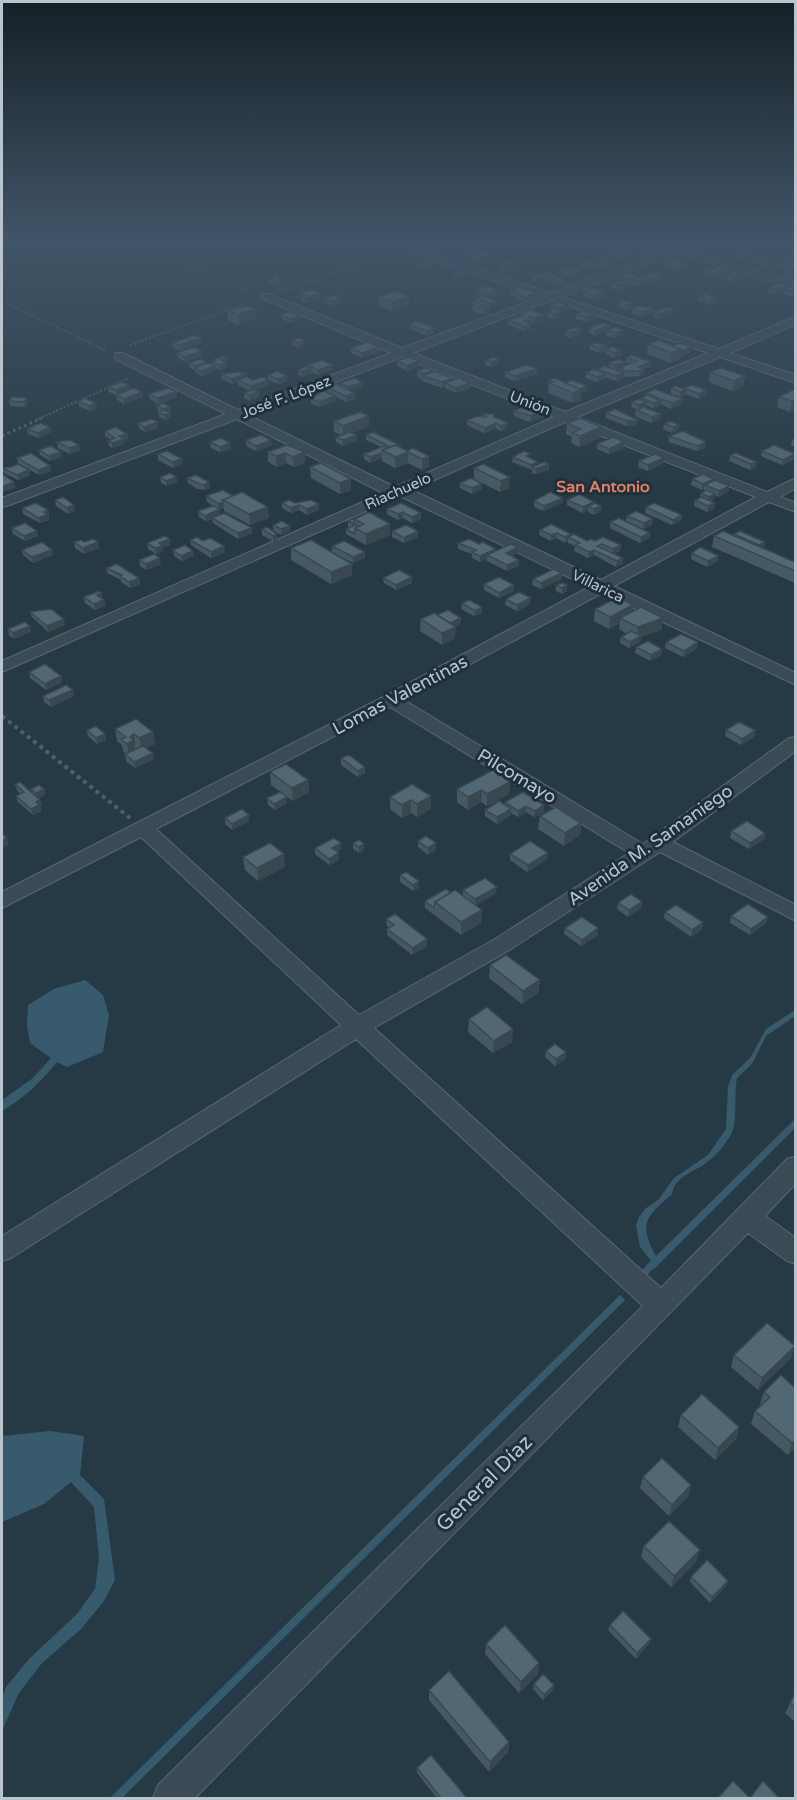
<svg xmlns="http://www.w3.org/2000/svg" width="797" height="1800" viewBox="0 0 797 1800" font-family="'Varela Round',sans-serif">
	<rect width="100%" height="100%" fill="#263a45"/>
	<g fill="#385a6d">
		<path d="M85,980L103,995L109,1015L103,1052L67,1067L57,1062C41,1082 24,1098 2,1111V1100L33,1078L51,1058L30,1043L27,1025L28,1005L54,989Z"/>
		<path d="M795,1010V1016L766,1036L752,1064L737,1078C734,1092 737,1121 733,1130C729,1141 715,1157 706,1163C694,1172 674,1177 672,1194C646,1217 638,1223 656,1256L795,1119V1128L653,1270L648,1265L651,1261L640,1247L636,1225L639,1217L645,1209L659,1199L674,1178L708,1155L726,1129L728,1087L732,1075L750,1058L766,1029Z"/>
		<polygon points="620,1295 625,1300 122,1798 110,1798"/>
		<polygon points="50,1431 84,1436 80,1475 104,1499 115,1580 104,1601 81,1629 42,1663 19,1693 2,1731 2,1698 6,1687 30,1658 77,1614 95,1589 99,1558 94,1507 71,1482 44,1504 2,1522 2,1436"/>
	</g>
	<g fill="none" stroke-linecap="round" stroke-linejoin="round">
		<polyline stroke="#385a6d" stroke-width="7" points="639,1279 654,1262"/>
		<g stroke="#596872" stroke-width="2">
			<path id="minor" d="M634,239H651L675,247L694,239H710L686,250L796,282V289L676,253L562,297L719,349L796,316V324L730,353L796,375V383L720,357L577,417L767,492L796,478V488L780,497L796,503V512L769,502L614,586L796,673V685L602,593L404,700L643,844L789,738L796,737V751L673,842L796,905V921L660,852L511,949L374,1028L661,1288L787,1159L796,1156V1183L765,1216L796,1238V1264L787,1261L748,1233L195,1798H153L158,1785L643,1306L356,1039L11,1258L2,1261V1236L341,1025L141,837L2,908V892L385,696L589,587L400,496L2,672V661L383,493L237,419L7,506L2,507V498L226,414L115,359V353H123L238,410L391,353L261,298V294H269L402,348L541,297L406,251V247H414L551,293L665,250ZM552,300L708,353L565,412L413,353ZM402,357L554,417L395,487L248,415ZM565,422L756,497L601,580L412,490ZM390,707L629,853L495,939L359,1015L156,829Z"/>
		</g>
		<g stroke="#486461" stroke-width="2" stroke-dasharray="2 2" stroke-linecap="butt">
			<polyline points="431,242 440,239"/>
			<polyline points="146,245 251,294"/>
			<polyline points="285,290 398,253"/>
			<polyline points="2,301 107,351"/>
			<polyline points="130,345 255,300"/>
			<polyline points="38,419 129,378"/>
		</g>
		<polyline stroke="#486461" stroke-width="3" stroke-dasharray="3 3" stroke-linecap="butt" points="2,436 42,418"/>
		<polyline stroke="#486461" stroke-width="4" stroke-dasharray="4 4" stroke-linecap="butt" points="2,716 130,818"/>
		<use href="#minor" fill="#3a4b55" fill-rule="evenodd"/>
	</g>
	<g fill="#465963">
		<polygon points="471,239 499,239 499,242 484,246 471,242 471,246 463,248 457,246 457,241 471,241"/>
		<polygon points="666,239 684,239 675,243"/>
		<polygon points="745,239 763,239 755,242"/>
		<polygon points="707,244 727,249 720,252 707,248"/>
		<polygon points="638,245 659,251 650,254 638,250"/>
		<polygon points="734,245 754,248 746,251 751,252 751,257 742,260 733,257 734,253 738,251 733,250"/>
		<polygon points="609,250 631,257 624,260 609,255"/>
		<polygon points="466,253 494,259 483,263 466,258"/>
		<polygon points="748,259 765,260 774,266 767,268 760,266 761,262 753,265 747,263"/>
		<polygon points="795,260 795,277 794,276 790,278 783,276 785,266 779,266 780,262"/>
		<polygon points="419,261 435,265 426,268 419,265"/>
		<polygon points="595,261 611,261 611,266 603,268 595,266"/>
		<polygon points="517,262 517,267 505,272 498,269 499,265"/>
		<polygon points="581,262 594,263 594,268 588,270 580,267"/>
		<polygon points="663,262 680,262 690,263 689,267 680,271 662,266"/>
		<polygon points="567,267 578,276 572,278 561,274 561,269"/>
		<polygon points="453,272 466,277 459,279 453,276"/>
		<polygon points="545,272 565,284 560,286 543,280 537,283 532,281 532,276"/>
		<polygon points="703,272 728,274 709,279 703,277"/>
		<polygon points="619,276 644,278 644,276 661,281 653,284 646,282 646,284 640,286 626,283 626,287 617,290 611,288 612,283 619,281"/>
		<polygon points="727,276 744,279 733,283 726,281"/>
		<polygon points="269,279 282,279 282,284 275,286 269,283"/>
		<polygon points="768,287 788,287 795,289 795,297 793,295 790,296 783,293 783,292 775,295 767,292"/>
		<polygon points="476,290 498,290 497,295 488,298 496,301 496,306 489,308 476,303 476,298 482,296 476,294"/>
		<polygon points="510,290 537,293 537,297 524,302 515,298 515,297 510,295"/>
		<polygon points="583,291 604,292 604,297 594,300 583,296"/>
		<polygon points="301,293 321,298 306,303 301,301"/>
		<polygon points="705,294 715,303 709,305 698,301 699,296"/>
		<polygon points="379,297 409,306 392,312 379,306"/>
		<polygon points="324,298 341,303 332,306 324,302"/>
		<polygon points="473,302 489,313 484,315 472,310"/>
		<polygon points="619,302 633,307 625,310 619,307"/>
		<polygon points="550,304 568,305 567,310 561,312 561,317 553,319 547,317 547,312 553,310 550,309"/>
		<polygon points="654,308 654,312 674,313 658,319 653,317 653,313 642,317 632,314 632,309"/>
		<polygon points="227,310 256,318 239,325 228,320"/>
		<polygon points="521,313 544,315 544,319 533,323 531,322 531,329 524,331 508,325 508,320 521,316"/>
		<polygon points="281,314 300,316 300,320 291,323 282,319"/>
		<polygon points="577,314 593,320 586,322 576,319"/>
		<polygon points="410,324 434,333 427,336 410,329"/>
		<polygon points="610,325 609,329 623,330 622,335 614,338 606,335 607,331 595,336 589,333 589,328"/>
		<polygon points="565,331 581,334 570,338 565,336"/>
		<polygon points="292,340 304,346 298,348 292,345"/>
		<polygon points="173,343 202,343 180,350 173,348"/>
		<polygon points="648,344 691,352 680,357 680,359 670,363 647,354"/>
		<polygon points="590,345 607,345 607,349 621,355 614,358 606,354 606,351 600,353 590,350"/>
		<polygon points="379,347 379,352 362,358 351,353 351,348"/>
		<polygon points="177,353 202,356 185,362 178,358"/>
		<polygon points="626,357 651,362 650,367 644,369 644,374 639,376 626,377 624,376 624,378 616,381 605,377 605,379 597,382 585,378 586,373 597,371 597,369 609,367 609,363 624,365 630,364 626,362"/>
		<polygon points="228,358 228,363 227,363 227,368 220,370 215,368 215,371 202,376 196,373 195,370 190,368 189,363 206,362 206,364 212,365 212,361 215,360 214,359"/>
		<polygon points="485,360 499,364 491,367 485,365"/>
		<polygon points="397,361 419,361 419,366 407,371 397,366"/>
		<polygon points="308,365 333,365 333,370 318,375 311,372 312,373 302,377 298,375 298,370 308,367"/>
		<polygon points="537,369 537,374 515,381 505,377 505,372"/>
		<polygon points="417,371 432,373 453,379 453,381 470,383 470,388 456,393 445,388 445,386 442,388 422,381 422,379 417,377"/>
		<polygon points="710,372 745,376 743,386 732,391 709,382"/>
		<polygon points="221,374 245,374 246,377 253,380 268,379 268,375 287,376 287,381 278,384 269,380 269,385 255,390 259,392 259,397 250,401 244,398 244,393 250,391 238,385 238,382 232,384 222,379"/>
		<polygon points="549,380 587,386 586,391 581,393 581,400 572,403 548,393"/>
		<polygon points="340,383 363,387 351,391 355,399 346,402 336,397 336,401 319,407 311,403 311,398 327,392 327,387 340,386"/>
		<polygon points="108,387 142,392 143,397 124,404 117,400 116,395 109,392"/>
		<polygon points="671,388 684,389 684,388 706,395 698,399 686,394 685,395 680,397 671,394"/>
		<polygon points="795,389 790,412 777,407 779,397"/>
		<polygon points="177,392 177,397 158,404 150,399 149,394"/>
		<polygon points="646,393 683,399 682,404 671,409 660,404 660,406 654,409 646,405 645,407 660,419 651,423 635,416 636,410 638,410 631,407 632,402 640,399 641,398 645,396"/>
		<polygon points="12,397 28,403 25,407 10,406 9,401"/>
		<polygon points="78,401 97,408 90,411 79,406"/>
		<polygon points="157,406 170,412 171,418 165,420 159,417"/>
		<polygon points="546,410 546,416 530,422 514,416 514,411"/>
		<polygon points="606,413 637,425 626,426 606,418"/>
		<polygon points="483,414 494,417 507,428 501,431 496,429 484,433 467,425 467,420 483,417"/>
		<polygon points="369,416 369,427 352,433 357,435 357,441 343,446 336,442 336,437 341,435 334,432 334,421"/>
		<polygon points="138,423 158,428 145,432 139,428"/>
		<polygon points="567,423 600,438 579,447 571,443 572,437 566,434"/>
		<polygon points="664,424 679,425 678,430 672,433 663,429"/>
		<polygon points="50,427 51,432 39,438 28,434 27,429"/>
		<polygon points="105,431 127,434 128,439 124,441 124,444 112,448 109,446 108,441 111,440 105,436"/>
		<polygon points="366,435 400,447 407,451 413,448 429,467 422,470 408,463 395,468 382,461 382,458 370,463 364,459 364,454 381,447 366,440"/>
		<polygon points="669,436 705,448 697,451 669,442"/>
		<polygon points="795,438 795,447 791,445 792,440"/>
		<polygon points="246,440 272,445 256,451 246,446"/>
		<polygon points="57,442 80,450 70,454 58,448"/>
		<polygon points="210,442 231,449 220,452 211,448"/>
		<polygon points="597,444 624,448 609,454 597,449"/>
		<polygon points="287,445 305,463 294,467 286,463 277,467 268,462 268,452"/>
		<polygon points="39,450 62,457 50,461 40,455"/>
		<polygon points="762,451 795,459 782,465 761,456"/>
		<polygon points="158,454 182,464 173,468 158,460"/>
		<polygon points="730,455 756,467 750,470 729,461"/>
		<polygon points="513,457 531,458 538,465 549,464 549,470 536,474 532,473 532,470 512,462"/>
		<polygon points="17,458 51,471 39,475 18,463"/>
		<polygon points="639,461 663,463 648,471 638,467"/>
		<polygon points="321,463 351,490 340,494 311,478 310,467"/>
		<polygon points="483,464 509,488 500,492 474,479 474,468"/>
		<polygon points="11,467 29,470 30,475 18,480 4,473 2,468"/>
		<polygon points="196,475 210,488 204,490 197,489 188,483 187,478"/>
		<polygon points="160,477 176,477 177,482 167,486 161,483"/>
		<polygon points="692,479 713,481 729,486 728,492 718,497 715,495 714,499 711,501 715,503 714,509 707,512 694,506 695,500 700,498 701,493 705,491 704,491 704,489 702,490 691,485"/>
		<polygon points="460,483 482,484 482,489 472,494 460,488"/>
		<polygon points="223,490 269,518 250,525 224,511 224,508 220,509 220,514 252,528 252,533 238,539 213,523 212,519 206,521 199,517 198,511 213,506 207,502 206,496"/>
		<polygon points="563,498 562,503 543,511 534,507 534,501"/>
		<polygon points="55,500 75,511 68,514 56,506"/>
		<polygon points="567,500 594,504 601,506 600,512 594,515 588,512 588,510 582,513 567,505"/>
		<polygon points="282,503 319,504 319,510 307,515 299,510 291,513 282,508"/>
		<polygon points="646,507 682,515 681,521 672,525 645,513"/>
		<polygon points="22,508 48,510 49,520 40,523 23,514"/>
		<polygon points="387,509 421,513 421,519 412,523 403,518 398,520 387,514"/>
		<polygon points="369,512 390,524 390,535 366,545 346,534 346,529 349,527 348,527 348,521"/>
		<polygon points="627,516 652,525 643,529 626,521"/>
		<polygon points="610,522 650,533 649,538 640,543 610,528"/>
		<polygon points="273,525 290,526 290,531 281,535 273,530"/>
		<polygon points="267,527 278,539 273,541 262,535 262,529"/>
		<polygon points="12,528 38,536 25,541 13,534"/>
		<polygon points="540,530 571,534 571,536 587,541 591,539 620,551 614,554 623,558 623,564 616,567 594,555 588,558 574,551 575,546 568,543 568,541 565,543 556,538 551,541 539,535"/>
		<polygon points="392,531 418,537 404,543 392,537"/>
		<polygon points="734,534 765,542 764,547 763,548 795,562 795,583 712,547 714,536 734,536"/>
		<polygon points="170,539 170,545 163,548 163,551 156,554 148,549 147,543"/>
		<polygon points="190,540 225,552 211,558 191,545"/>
		<polygon points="74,542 84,542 99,548 84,554 75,548"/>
		<polygon points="458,543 479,544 496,549 496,551 518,547 517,553 512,556 519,566 507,571 487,561 487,559 480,562 472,558 472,554 458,549"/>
		<polygon points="332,546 365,558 353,563 332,552"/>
		<polygon points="291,548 352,575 331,584 291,560"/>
		<polygon points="22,550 53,555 33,563 23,555"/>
		<polygon points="173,550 194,556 182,561 174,556"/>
		<polygon points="692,553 718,561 707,567 691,559"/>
		<polygon points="139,560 161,564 146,570 140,566"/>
		<polygon points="106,568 139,578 140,584 130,588 121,582 121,580 107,573"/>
		<polygon points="562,573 562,579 541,589 532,585 533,579"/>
		<polygon points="412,577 412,583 396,590 384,583 383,578"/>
		<polygon points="484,584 514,585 514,591 499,598 484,590"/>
		<polygon points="556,585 567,585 567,591 562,594 556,591"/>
		<polygon points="84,597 102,599 104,600 105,606 95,610 85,603"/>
		<polygon points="506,599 530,604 517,611 505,605"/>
		<polygon points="462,603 482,613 474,616 461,609"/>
		<polygon points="595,609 633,611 663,618 661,630 641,637 640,642 629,648 620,643 621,637 627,634 619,629 620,623 609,629 594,621"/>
		<polygon points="30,612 65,625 48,632 32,617"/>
		<polygon points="437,615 461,618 461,624 455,626 455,638 442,645 420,631 421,619"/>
		<polygon points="30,626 31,632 14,639 9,635 8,629"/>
		<polygon points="666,642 698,642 697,648 683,657 665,648"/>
		<polygon points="636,647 662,649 661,655 650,661 635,653"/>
		<polygon points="29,672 61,676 62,682 46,690 30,678"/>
		<polygon points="43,696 74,696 51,707 44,702"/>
		<polygon points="115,729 153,732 155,744 146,748 154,759 135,768 126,761 125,754 126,754 123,751 122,745 117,741"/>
		<polygon points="87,730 106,740 97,744 88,736"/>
		<polygon points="726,730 755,730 754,737 741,745 725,736"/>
		<polygon points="341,758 365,773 358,777 341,765"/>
		<polygon points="270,772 308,780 309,792 293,801 271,785"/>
		<polygon points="510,782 509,794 487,806 481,802 468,810 457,802 457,789"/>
		<polygon points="15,784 32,793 31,789 44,789 45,795 39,798 42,806 40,807 41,811 33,815 18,802 16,796 20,794 17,790"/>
		<polygon points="412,784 431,809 417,817 411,813 402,818 390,809 390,797"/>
		<polygon points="267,798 287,803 275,810 268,805"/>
		<polygon points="505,802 544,805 544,812 534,817 526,812 518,817 511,813 511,815 497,824 485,816 485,810 505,804"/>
		<polygon points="540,816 581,823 580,835 564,846 538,829"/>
		<polygon points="225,818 249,821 232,830 225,824"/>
		<polygon points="731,831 765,833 764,839 749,849 730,838"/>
		<polygon points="418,841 436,850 428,855 418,847"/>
		<polygon points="341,843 341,849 337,852 339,860 329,865 315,854 315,848"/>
		<polygon points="353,843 364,850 359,853 353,849"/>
		<polygon points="510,854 547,859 527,872 510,860"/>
		<polygon points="243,857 285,867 258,881 245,870"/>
		<polygon points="400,875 419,888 413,891 400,882"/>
		<polygon points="463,890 496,893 476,905 482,910 481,923 461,935 425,908 425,901 451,893 463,896"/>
		<polygon points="642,902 641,908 628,917 617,909 618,903"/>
		<polygon points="665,912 703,922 702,929 691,937 664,918"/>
		<polygon points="731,916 766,923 750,935 730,923"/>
		<polygon points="386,919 427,939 427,946 412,955 387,935 387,929 389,928 387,926"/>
		<polygon points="565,928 598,935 581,946 564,934"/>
		<polygon points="490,965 540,980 538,993 522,1004 489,978"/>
		<polygon points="469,1019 512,1042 493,1053 468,1032"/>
		<polygon points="546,1051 566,1052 565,1059 555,1066 545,1057"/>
		<polygon points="734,1355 791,1358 758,1390 731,1367"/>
		<polygon points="795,1388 795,1448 788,1455 751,1424 755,1411 762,1405 760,1404 764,1392"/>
		<polygon points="681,1415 739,1427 736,1439 715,1460 678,1427"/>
		<polygon points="643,1477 691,1485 688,1497 669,1516 640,1488"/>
		<polygon points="644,1546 696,1562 671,1587 641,1557"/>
		<polygon points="691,1577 728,1581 726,1586 710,1603 690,1582"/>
		<polygon points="610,1625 649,1644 636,1659 608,1630"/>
		<polygon points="486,1644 539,1663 538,1674 519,1693 485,1654"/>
		<polygon points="534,1684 554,1685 553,1690 543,1700 533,1689"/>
		<polygon points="429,1690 509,1742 508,1752 489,1772 429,1700"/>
		<polygon points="795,1694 795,1722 785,1713"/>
		<polygon points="417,1768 467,1798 437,1798 417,1773"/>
	</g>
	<g fill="#394850">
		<polygon points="492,239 499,239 499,242 484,246 484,242"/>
		<polygon points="676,239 684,239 675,243"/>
		<polygon points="755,239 763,239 755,242"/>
		<polygon points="471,241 471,246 463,248 463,243"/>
		<polygon points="754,244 754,248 742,252 742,248"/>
		<polygon points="727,245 727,249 720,252 720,248"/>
		<polygon points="659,246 659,251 650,254 650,249"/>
		<polygon points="632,252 631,257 624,260 624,255"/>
		<polygon points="751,252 751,257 742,260 742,255"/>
		<polygon points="494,255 494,259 483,263 483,258"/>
		<polygon points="765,256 765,261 753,265 754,260"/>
		<polygon points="436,261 435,265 426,268 426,264"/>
		<polygon points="611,261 611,266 603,268 603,264"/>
		<polygon points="775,261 774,266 767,268 768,264"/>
		<polygon points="517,262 517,267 505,272 505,267"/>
		<polygon points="594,263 594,268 588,270 589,265"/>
		<polygon points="690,263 689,267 680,271 680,266"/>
		<polygon points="795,267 794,276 790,278 791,269"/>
		<polygon points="729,270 728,274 709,279 709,274"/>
		<polygon points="578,271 578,276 572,278 572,273"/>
		<polygon points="467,272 466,277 459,279 460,274"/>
		<polygon points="744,275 744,279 733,283 734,278"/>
		<polygon points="544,276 543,280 537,283 537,278"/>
		<polygon points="662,277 661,281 653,284 654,279"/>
		<polygon points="282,279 282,284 275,286 275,281"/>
		<polygon points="647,279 646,284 640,286 641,281"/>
		<polygon points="565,280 565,284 560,286 560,282"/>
		<polygon points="626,282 626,287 617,290 618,285"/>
		<polygon points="788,285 787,290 783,289 783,292 775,295 776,290"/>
		<polygon points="498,290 497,295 487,298 487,294"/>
		<polygon points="604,292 604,297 594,300 595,296"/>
		<polygon points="321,293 321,298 306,303 305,298"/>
		<polygon points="537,293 537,297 524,302 524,297"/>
		<polygon points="409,297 409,306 392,312 392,302"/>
		<polygon points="341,298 341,303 332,306 332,301"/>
		<polygon points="716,298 715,303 709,305 710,300"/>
		<polygon points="496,301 496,306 489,308 489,303"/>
		<polygon points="634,302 633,307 625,310 626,305"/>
		<polygon points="568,305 567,310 561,312 561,317 553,319 554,314 560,312 560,308"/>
		<polygon points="489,308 489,313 484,315 484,310"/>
		<polygon points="654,308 654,313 642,317 642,312"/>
		<polygon points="256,309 256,318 239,325 238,315"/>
		<polygon points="674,309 674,313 658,319 658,314"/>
		<polygon points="544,315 544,319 533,323 534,318"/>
		<polygon points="594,315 593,320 586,322 586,317"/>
		<polygon points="300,316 300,320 291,323 291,319"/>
		<polygon points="531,319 531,323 524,321"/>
		<polygon points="531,324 531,329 524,331 525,327"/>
		<polygon points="610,325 609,330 595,336 595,331"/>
		<polygon points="434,328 434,333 427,336 427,331"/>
		<polygon points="581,329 581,334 570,338 570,333"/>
		<polygon points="623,330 622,335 614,338 615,333"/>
		<polygon points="201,338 202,343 180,350 179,345"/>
		<polygon points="304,341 304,346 298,348 297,343"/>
		<polygon points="607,345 606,351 600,353 600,348"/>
		<polygon points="379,347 379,352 362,358 362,353"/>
		<polygon points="692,347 691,352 680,357 680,359 670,363 672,353 681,349"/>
		<polygon points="621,350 621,355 614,358 615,353"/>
		<polygon points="202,351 202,356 185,362 184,357"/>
		<polygon points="228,358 228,363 227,363 227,368 220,370 219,365 221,360"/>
		<polygon points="499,359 499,364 491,367 491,362"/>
		<polygon points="419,361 419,366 407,371 407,366"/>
		<polygon points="206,362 206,367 195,368 195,366"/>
		<polygon points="625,362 624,367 620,367 620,368 615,370 615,365"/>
		<polygon points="651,362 650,367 644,369 644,374 639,376 640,371 643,370 637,372 638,367"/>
		<polygon points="333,365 333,370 318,375 318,370"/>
		<polygon points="215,366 215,371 202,376 201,371"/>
		<polygon points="311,368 312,373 302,377 302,372"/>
		<polygon points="537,369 537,374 515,381 515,376"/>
		<polygon points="624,373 624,378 616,381 616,376"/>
		<polygon points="245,374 246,380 238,380 238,382 232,384 232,379"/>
		<polygon points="605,374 605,379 597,382 597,377"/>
		<polygon points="287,376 287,381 278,384 277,379"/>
		<polygon points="745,376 743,386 732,391 734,381"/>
		<polygon points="453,379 452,384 445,383 445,386 442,388 442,382"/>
		<polygon points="269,380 269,385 251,392 251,386"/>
		<polygon points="363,382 363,387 349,392 348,387"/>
		<polygon points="470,383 470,388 456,393 456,388"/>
		<polygon points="129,385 130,390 117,395 116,390"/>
		<polygon points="587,386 586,391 581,393 581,400 572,403 573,393"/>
		<polygon points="686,390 685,395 680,397 681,392"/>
		<polygon points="706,390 706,395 698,399 699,394"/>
		<polygon points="142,392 143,397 124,404 124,399"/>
		<polygon points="177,392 177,397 158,404 157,398"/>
		<polygon points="259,392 259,397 250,401 249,395"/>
		<polygon points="355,393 355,399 346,402 345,396"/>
		<polygon points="336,396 336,401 319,407 319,402"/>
		<polygon points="27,398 28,403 25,407 24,402"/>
		<polygon points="683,399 682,404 671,409 672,403"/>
		<polygon points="795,400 795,409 790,412 792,401"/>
		<polygon points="661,401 660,406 654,409 654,403"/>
		<polygon points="647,402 646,407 639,410 639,405"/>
		<polygon points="96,403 97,408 90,411 89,406"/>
		<polygon points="170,407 170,412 164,414 163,409"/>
		<polygon points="546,410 546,416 530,422 531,416"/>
		<polygon points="170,413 171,418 165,420 164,415"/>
		<polygon points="661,414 660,419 651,423 652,417"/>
		<polygon points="369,416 369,427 343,436 343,426"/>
		<polygon points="638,420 637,425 626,426 627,421"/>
		<polygon points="158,422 158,428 145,432 144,427"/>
		<polygon points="496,423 496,429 484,433 485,428"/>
		<polygon points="508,423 507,428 501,431 501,426"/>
		<polygon points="679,425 678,430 672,433 673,427"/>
		<polygon points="50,427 51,432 39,438 38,433"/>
		<polygon points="601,427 600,438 579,447 580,436"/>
		<polygon points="127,434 128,439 124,441 124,444 112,448 112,443 119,436"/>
		<polygon points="357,435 357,441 343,446 343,440"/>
		<polygon points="271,440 272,445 256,451 256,446"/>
		<polygon points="624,442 624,448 609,454 609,449"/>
		<polygon points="706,442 705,448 697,451 698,446"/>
		<polygon points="230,443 231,449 220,452 220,447"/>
		<polygon points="79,445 80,450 70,454 69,448"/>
		<polygon points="61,452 62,457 50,461 49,456"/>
		<polygon points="305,452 305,463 294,467 293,457"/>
		<polygon points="408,452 408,463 395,468 395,457"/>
		<polygon points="285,453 286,463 277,467 276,456"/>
		<polygon points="382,453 382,458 370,463 370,457"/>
		<polygon points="795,454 795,459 782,465 783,460"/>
		<polygon points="429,456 429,467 422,470 422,459"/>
		<polygon points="664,458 663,463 648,471 648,465"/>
		<polygon points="182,459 182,464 173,468 172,462"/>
		<polygon points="538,462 538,467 532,467 531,470 531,465"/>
		<polygon points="757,462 756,467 750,470 751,464"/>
		<polygon points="549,464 549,470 536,474 536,469"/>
		<polygon points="50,466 51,471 39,475 38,470"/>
		<polygon points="29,470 30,475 18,480 17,475"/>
		<polygon points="176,477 177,482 167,486 166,481"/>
		<polygon points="510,477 509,488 500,492 501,481"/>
		<polygon points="351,479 351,490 340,494 340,483"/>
		<polygon points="714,479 713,485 705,485 704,489 702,490 703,484"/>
		<polygon points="14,482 16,488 2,492 2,487"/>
		<polygon points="209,482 210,488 204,490 204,485"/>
		<polygon points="482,484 482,489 472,494 472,488"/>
		<polygon points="729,486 728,492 718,497 719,491"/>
		<polygon points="715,494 714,499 708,502 709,497"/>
		<polygon points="563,498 562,503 543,511 544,506"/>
		<polygon points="223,502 224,508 219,509 219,504"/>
		<polygon points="594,502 594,507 588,507 588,510 582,513 583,507"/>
		<polygon points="715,503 714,509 707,512 708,506"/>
		<polygon points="319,504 319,510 307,515 307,509"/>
		<polygon points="74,505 75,511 68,514 67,508"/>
		<polygon points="299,505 299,510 291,513 291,508"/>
		<polygon points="601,506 600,512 594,515 594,509"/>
		<polygon points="268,507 269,518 250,525 249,514"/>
		<polygon points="220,509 220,515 206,521 205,516"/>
		<polygon points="48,510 49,520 40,523 39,518 44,512"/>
		<polygon points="403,512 403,518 398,520 398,514"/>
		<polygon points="421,513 421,519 412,523 412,517"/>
		<polygon points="682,515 681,521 672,525 673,520"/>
		<polygon points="653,519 652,525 643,529 644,523"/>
		<polygon points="390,524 390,535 366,545 366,534"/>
		<polygon points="290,526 290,531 281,535 281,529"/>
		<polygon points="252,528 252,533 238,539 238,533"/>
		<polygon points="37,531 38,536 25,541 24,536"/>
		<polygon points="418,531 418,537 404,543 404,538"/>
		<polygon points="557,533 556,538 551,541 551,535"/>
		<polygon points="650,533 649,538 640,543 641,537"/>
		<polygon points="277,534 278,539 273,541 273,536"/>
		<polygon points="571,534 571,539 568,537 568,541 565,543 565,537"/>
		<polygon points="170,539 170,545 163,548 163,551 156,554 155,548 159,543"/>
		<polygon points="98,542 99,548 84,554 83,548"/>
		<polygon points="765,542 764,547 758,551 759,545"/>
		<polygon points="621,545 620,551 613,555 613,549"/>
		<polygon points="224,546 225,552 211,558 211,552"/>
		<polygon points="518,547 517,553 506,559 506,553"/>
		<polygon points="496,549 496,555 487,555 487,559 480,562 480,556"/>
		<polygon points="52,550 53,555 33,563 32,557"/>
		<polygon points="594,550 594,555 588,558 589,552"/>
		<polygon points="193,551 194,556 182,561 181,556"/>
		<polygon points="365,552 365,558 353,563 353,557"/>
		<polygon points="719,556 718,561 707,567 708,561"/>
		<polygon points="160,558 161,564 146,570 146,564"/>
		<polygon points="623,558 623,564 616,567 617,561"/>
		<polygon points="519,560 519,566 507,571 507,565"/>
		<polygon points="352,564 352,575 331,584 331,572"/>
		<polygon points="562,573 562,579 541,589 541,583"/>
		<polygon points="412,577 412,583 396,590 396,585"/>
		<polygon points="139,578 140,584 130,588 129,582"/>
		<polygon points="514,585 514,591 499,598 499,593"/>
		<polygon points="567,585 567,591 562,594 562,588"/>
		<polygon points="102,593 103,599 97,595"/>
		<polygon points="531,598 530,604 517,611 517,605"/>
		<polygon points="104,600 105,606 95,610 94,604"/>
		<polygon points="633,605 632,616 620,618 620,623 609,629 610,617"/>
		<polygon points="482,607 482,613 474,616 475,611"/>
		<polygon points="461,618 461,624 448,630 448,624"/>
		<polygon points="663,618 661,630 641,637 640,642 629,648 630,642 637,638 638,627"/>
		<polygon points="64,619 65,625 48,632 47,626"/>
		<polygon points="30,626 31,632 14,639 13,633"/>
		<polygon points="456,627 455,638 442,645 442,633"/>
		<polygon points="698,642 697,648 683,657 684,651"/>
		<polygon points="662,649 661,655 650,661 651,655"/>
		<polygon points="61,676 62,682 46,690 45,684"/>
		<polygon points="73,690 74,696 51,707 49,700"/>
		<polygon points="755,730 754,737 741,745 742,739"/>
		<polygon points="153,732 155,744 141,750 139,738"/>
		<polygon points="105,734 106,740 97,744 96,738"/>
		<polygon points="134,734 136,753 129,756 127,744 130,737"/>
		<polygon points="153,753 154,759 135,768 134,762"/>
		<polygon points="365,767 365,773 358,777 358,771"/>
		<polygon points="308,780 309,792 293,801 292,788"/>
		<polygon points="510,782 509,794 487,806 487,794"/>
		<polygon points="44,789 45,795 37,799 36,793"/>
		<polygon points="482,790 481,802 468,810 468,797"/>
		<polygon points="431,796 431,809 417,817 417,804"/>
		<polygon points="287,797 287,803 275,810 274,804"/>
		<polygon points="40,800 42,806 40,807 41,811 33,815 31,809 36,802"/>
		<polygon points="411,800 411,813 402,818 402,805"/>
		<polygon points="544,805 544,812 534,817 535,811"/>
		<polygon points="526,806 526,812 518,817 518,811"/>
		<polygon points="511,809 511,815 497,824 497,817"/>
		<polygon points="249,815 249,821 232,830 232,824"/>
		<polygon points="581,823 580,835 564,846 565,833"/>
		<polygon points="765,833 764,839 749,849 750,843"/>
		<polygon points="7,838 9,845 2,848 2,841"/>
		<polygon points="341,843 341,849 332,854 332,848"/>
		<polygon points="436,843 436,850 428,855 428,848"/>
		<polygon points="364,844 364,850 359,853 359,847"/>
		<polygon points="339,853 339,860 329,865 329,859"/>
		<polygon points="548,853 547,859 527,872 528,865"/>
		<polygon points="284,854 285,867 258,881 257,868"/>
		<polygon points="419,881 419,888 413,891 413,885"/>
		<polygon points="497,887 496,893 475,906 475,899"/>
		<polygon points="642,902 641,908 628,917 629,910"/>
		<polygon points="482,910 481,923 461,935 461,922"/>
		<polygon points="768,917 766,923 750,935 751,929"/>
		<polygon points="703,922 702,929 691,937 692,930"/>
		<polygon points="598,928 598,935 581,946 582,940"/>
		<polygon points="427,939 427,946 412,955 413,948"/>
		<polygon points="540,980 538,993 522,1004 523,991"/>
		<polygon points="513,1029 512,1042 493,1053 494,1041"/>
		<polygon points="566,1052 565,1059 555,1066 556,1059"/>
		<polygon points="795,1346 791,1358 758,1390 762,1378"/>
		<polygon points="739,1427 736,1439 715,1460 718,1448"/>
		<polygon points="795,1440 795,1448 788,1455 792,1443"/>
		<polygon points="691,1485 688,1497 669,1516 672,1505"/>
		<polygon points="700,1550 696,1562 671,1587 674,1576"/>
		<polygon points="728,1581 726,1586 710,1603 712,1597"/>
		<polygon points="651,1639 649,1644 636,1659 637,1653"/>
		<polygon points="539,1663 538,1674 519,1693 521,1682"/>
		<polygon points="554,1685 553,1690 543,1700 544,1695"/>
		<polygon points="509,1742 508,1752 489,1772 490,1762"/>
	</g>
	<g fill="#516773" stroke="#394850" stroke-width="1.5">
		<polygon points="463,239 467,239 471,241 463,243 457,241"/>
		<polygon points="477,239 492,239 484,242"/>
		<polygon points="715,241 727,245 720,248 707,244"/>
		<polygon points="746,241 754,244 742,248 734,245"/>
		<polygon points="647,242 659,246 650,249 638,245"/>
		<polygon points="620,247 632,252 624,255 609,250"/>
		<polygon points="478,250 494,255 483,258 466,253"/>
		<polygon points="743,250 751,252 742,255 734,253"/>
		<polygon points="759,254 765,256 754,260 748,259"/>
		<polygon points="428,258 436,261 426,264 419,261"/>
		<polygon points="603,258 611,261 603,264 595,261"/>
		<polygon points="673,258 680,262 690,263 680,266 663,262"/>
		<polygon points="790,258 795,260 790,262 780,262"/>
		<polygon points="768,259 775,261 768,264 761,262"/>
		<polygon points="511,260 517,262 505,267 499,265"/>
		<polygon points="586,260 594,263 589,265 581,262"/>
		<polygon points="795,260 795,267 791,269 785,267 790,265 786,263"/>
		<polygon points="719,266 729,270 709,274 703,272"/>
		<polygon points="567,267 578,271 572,273 561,269"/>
		<polygon points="460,270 467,272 460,274 453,272"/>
		<polygon points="545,272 565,280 560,282 544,276 537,278 532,276"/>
		<polygon points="737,272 744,275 734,278 727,276"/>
		<polygon points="628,273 647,279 641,281 619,276"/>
		<polygon points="653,273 662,277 654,279 644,276"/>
		<polygon points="276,276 282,279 275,281 269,279"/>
		<polygon points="620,280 626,282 618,285 612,283"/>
		<polygon points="780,283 788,285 776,290 768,287"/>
		<polygon points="487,286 498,290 487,294 476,290"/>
		<polygon points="520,287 537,293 524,297 515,294 517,293 510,290"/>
		<polygon points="788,287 795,289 791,291 783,289"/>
		<polygon points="593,288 604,292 595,296 583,291"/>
		<polygon points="312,290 321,293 305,298 300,296 305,295 301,293"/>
		<polygon points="395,291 409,297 392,302 379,297"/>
		<polygon points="705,294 716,298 710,300 699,296"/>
		<polygon points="334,295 341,298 332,301 324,298"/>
		<polygon points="483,296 496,301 489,303 476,298"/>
		<polygon points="624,301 634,302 626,305 619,302"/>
		<polygon points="473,302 489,308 484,310 472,305"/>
		<polygon points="558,302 568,305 560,308 550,304"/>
		<polygon points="248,306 256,309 238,315 227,310"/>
		<polygon points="640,306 654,308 642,312 632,309"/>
		<polygon points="669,307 674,309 658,314 654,312"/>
		<polygon points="555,309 561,312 554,314 547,312"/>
		<polygon points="532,310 544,315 534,318 528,316 531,319 524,321 531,324 525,327 508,320 524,315 521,313"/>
		<polygon points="584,311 594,315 586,317 577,314"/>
		<polygon points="291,312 300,316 291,319 281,314"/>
		<polygon points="417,321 434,328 427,331 410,324"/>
		<polygon points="603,323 610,325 595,331 589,328"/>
		<polygon points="576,327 581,329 570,333 565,331"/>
		<polygon points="615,327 623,330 615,333 607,330"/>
		<polygon points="195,335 201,338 179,345 173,343"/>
		<polygon points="299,338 304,341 297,343 292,340"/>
		<polygon points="658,340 681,349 672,353 648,344"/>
		<polygon points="368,342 379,347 362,353 351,348"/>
		<polygon points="595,343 607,345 600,348 590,345"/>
		<polygon points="679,343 692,347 681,352 681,349 672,346"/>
		<polygon points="194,347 202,351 184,357 177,353"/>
		<polygon points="613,347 621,350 615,353 606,349"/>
		<polygon points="632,355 651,362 638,367 644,369 640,371 627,371 620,369 623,368 620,367 637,361 626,357"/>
		<polygon points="224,356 228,358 221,360 226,363 219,365 212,361 216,360 214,359"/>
		<polygon points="409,357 419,361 407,366 397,361"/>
		<polygon points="494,357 499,359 491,362 485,360"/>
		<polygon points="201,359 206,362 195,366 189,363"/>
		<polygon points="619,359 625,362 615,365 609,363"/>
		<polygon points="322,360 333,365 318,370 308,365"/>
		<polygon points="208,363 215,366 201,371 195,368"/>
		<polygon points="527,365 537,369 515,376 505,372"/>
		<polygon points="307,366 311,368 302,372 298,370"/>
		<polygon points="605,366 624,373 616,376 597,369"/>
		<polygon points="426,368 432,371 423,374 417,371"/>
		<polygon points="721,368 745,376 734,381 710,372"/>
		<polygon points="594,369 605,374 597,377 586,373"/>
		<polygon points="277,371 287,376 277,379 268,375"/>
		<polygon points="435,371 453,379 442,382 422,376"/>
		<polygon points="239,372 245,374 232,379 221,374"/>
		<polygon points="247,377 253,380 262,377 269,380 251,386 238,380"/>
		<polygon points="354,378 363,382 348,387 340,383"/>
		<polygon points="459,378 470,383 456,388 445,383"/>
		<polygon points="554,378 582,389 573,393 549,383 553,382 549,380"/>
		<polygon points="572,380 587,386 580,389 565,383"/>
		<polygon points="121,382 129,385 116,390 108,387"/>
		<polygon points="336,384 355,393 345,396 327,387"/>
		<polygon points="692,385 706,390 699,394 684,388"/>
		<polygon points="676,386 686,390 681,392 671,388"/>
		<polygon points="134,388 142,392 124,399 116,395"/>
		<polygon points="169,388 177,392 157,398 149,394"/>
		<polygon points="654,389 683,399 672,403 646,393"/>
		<polygon points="795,389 795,400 792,401 779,397"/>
		<polygon points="253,390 259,392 249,395 244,393"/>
		<polygon points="323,391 336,396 319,402 311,398"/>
		<polygon points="647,395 661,401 654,403 641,398"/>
		<polygon points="12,397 27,398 24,402 9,401"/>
		<polygon points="85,398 96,403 89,406 78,401"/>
		<polygon points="639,399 647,402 639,405 632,402"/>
		<polygon points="163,403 170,407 163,409 157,406"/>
		<polygon points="532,404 546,410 531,416 514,411"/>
		<polygon points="644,407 661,414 652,417 636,410"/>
		<polygon points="615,409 638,420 627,421 606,413"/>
		<polygon points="164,410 170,413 164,415 159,412"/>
		<polygon points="360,412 369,416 343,426 334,421"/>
		<polygon points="483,414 494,414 494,417 508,423 501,426 496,423 485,428 467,420 478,416 486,417"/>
		<polygon points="580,418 601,427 580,436 572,433 581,429 567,423"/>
		<polygon points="152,419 158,422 144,427 138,423"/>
		<polygon points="670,421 679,425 673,427 664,424"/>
		<polygon points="40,423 50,427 38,433 27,429"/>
		<polygon points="116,427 127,434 119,436 124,439 112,443 108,441 115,438 105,431"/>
		<polygon points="683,431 706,442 698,446 669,436"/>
		<polygon points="350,432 357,435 343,440 336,437"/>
		<polygon points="373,432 400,445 398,446 396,445 390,447 366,435"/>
		<polygon points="261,435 271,440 256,446 246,440"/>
		<polygon points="613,437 624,442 609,449 597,444"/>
		<polygon points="221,438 230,443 220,447 210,442"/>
		<polygon points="70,440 79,445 69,448 57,442"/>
		<polygon points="287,445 305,452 293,457 285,453 276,456 268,452"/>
		<polygon points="396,445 407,451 413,448 429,456 422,459 408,452 395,457 382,450"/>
		<polygon points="774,445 795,454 783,460 762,451"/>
		<polygon points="51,446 61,452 49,456 39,450"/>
		<polygon points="384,446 387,448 382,450 382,453 370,457 364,454"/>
		<polygon points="167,451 182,459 172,462 158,454"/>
		<polygon points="524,451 531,454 526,456 538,462 531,465 513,457"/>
		<polygon points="31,453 50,466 38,470 17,458"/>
		<polygon points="736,453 757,462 751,464 730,455"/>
		<polygon points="655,454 664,458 648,465 639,461"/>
		<polygon points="544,462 549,464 536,469 532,467"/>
		<polygon points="321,463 351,479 340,483 310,467"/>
		<polygon points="18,464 29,470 17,475 2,468 11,467"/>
		<polygon points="483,464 510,477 501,481 474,468"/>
		<polygon points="170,473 176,477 166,481 160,477"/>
		<polygon points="703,474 714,479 703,484 692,479"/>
		<polygon points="4,475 14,482 2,487 2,476"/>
		<polygon points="196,475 209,482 204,485 197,483 187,478"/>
		<polygon points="471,478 482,484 472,488 460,483"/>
		<polygon points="715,480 729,486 719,491 705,485"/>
		<polygon points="223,490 233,496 223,500 223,502 219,504 206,496"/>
		<polygon points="707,490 715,494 709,497 701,493"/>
		<polygon points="242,492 268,507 249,514 223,500"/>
		<polygon points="550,492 563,498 544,506 534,501"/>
		<polygon points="579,494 594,502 583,507 567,500"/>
		<polygon points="63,497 74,505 67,508 55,500"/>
		<polygon points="702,497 715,503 708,506 695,500"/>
		<polygon points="289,500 295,503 311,500 319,504 307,509 299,505 291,508 282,503"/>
		<polygon points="36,503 48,510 44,512 48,514 39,518 22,508"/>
		<polygon points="401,503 421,513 412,517 403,512 398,514 387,509"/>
		<polygon points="595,503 601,506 594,509 588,507"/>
		<polygon points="654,503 682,515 673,520 646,507"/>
		<polygon points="213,506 220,509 205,516 198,511"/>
		<polygon points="636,511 653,519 644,523 627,516"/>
		<polygon points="369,512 390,524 366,534 355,528 364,524 354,519"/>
		<polygon points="224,513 252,528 238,533 212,518"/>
		<polygon points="363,515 354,519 354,524 348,521"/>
		<polygon points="619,518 650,533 641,537 610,522"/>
		<polygon points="282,521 290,526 281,529 273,525"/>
		<polygon points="25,523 37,531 24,536 12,528"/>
		<polygon points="551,524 571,534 565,537 557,533 551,535 540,530"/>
		<polygon points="355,525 358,526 355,528 355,534 346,529"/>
		<polygon points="406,525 418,531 404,538 392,531"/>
		<polygon points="267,527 277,534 273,536 262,529"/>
		<polygon points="723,531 795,562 795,571 714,536"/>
		<polygon points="740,531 765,542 759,545 734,534"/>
		<polygon points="574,534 587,541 591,539 595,541 603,537 621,545 613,549 602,544 597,546 623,558 617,561 594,550 589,552 575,545 580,543 568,537"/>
		<polygon points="165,536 170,539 159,543 163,546 155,548 147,543"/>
		<polygon points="197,537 203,541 210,538 224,546 211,552 190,540"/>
		<polygon points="93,539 98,542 83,548 74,542 81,540 84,542"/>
		<polygon points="469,539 479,544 483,542 496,549 480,556 472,552 476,550 458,543"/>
		<polygon points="311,540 352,564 331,572 291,548"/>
		<polygon points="344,541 365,552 353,557 332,546"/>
		<polygon points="42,542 52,550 32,557 22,550"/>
		<polygon points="511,544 518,547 506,553 519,560 507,565 487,555"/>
		<polygon points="185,545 193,551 181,556 173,550"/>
		<polygon points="700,547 719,556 708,561 692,553"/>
		<polygon points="154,554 160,558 146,564 139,560"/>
		<polygon points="117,564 139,578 129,582 120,576 122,575 106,568"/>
		<polygon points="554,569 562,573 541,583 533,579"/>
		<polygon points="399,570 412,577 396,585 383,578"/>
		<polygon points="499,577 514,585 499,593 484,584"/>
		<polygon points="562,583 567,585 562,588 556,585"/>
		<polygon points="99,591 102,593 97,595 104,600 94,604 84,597"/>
		<polygon points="519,592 531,598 517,605 506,599"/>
		<polygon points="618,597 633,605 610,617 595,609"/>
		<polygon points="469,600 482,607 475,611 462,603"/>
		<polygon points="641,607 663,618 638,627 620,618"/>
		<polygon points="51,609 64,619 47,626 30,612"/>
		<polygon points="448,610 461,618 450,623 437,615"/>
		<polygon points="434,613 456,627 442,633 421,619"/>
		<polygon points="25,622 30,626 13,633 8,629"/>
		<polygon points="631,631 641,636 630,642 621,637"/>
		<polygon points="681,634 698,642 684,651 666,642"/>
		<polygon points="648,641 662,649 651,655 636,647"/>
		<polygon points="45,664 61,676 45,684 29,672"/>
		<polygon points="66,685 73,690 49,700 43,696"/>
		<polygon points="136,719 153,732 139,738 134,734 130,737 134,740 127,744 121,739 126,737 115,729"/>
		<polygon points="739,722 755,730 742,739 726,730"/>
		<polygon points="96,726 105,734 96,738 87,730"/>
		<polygon points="143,746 153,753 134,762 125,754"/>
		<polygon points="349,755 365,767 358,771 341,758"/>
		<polygon points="286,764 308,780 292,788 270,772"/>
		<polygon points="493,770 510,782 487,794 482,790 468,797 457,789"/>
		<polygon points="20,782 40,800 36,802 39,805 31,809 16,796 24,792 15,784"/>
		<polygon points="412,784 431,796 417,804 411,800 402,805 390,797"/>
		<polygon points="39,785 44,789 36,793 31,789"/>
		<polygon points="280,792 287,797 274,804 267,798"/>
		<polygon points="523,792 544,805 535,811 526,806 518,811 505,802"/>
		<polygon points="499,801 511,809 497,817 485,810"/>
		<polygon points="556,807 581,823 565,833 540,816"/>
		<polygon points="242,809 249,815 232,824 225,818"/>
		<polygon points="747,821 765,833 750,843 731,831"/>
		<polygon points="2,833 7,838 2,841"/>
		<polygon points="426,836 436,843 428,848 418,841"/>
		<polygon points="334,838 341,843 332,848 339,853 329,859 315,848"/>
		<polygon points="359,840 364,844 359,847 353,843"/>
		<polygon points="530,841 548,853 528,865 510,854"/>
		<polygon points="270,843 284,854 257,868 243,857"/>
		<polygon points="406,872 419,881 413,885 400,875"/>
		<polygon points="485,878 497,887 475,899 463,890"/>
		<polygon points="446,889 451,893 435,902 434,908 425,901"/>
		<polygon points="455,890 482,910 461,922 435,902"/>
		<polygon points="631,894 642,902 629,910 618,903"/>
		<polygon points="748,904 768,917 751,929 731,916"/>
		<polygon points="676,905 703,922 692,930 665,912"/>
		<polygon points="395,914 427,939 413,948 387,929 394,925 386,919"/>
		<polygon points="582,917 598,928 582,940 565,928"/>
		<polygon points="506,955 540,980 523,991 490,965"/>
		<polygon points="487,1007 513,1029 494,1041 469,1019"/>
		<polygon points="555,1044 566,1052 556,1059 546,1051"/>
		<polygon points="767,1323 795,1346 762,1378 734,1355"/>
		<polygon points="781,1375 795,1388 795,1440 792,1443 755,1411 770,1397 764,1392"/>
		<polygon points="702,1394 739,1427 718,1448 681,1415"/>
		<polygon points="662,1458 691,1485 672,1505 643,1477"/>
		<polygon points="669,1521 700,1550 674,1576 644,1546"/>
		<polygon points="707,1560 728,1581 712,1597 691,1577"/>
		<polygon points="623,1611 651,1639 637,1653 610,1625"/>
		<polygon points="505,1625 539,1663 521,1682 486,1644"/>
		<polygon points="449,1671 509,1742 490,1762 429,1690"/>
		<polygon points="543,1674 554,1685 544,1695 534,1684"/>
		<polygon points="795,1694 795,1707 790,1703"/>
		<polygon points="431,1755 467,1798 441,1798 417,1768"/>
		<polygon points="733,1781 750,1798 763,1781 779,1798 718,1798"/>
	</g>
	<linearGradient id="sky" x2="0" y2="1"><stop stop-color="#152026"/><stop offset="0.49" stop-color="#415568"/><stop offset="1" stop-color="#415568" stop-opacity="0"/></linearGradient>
	<rect width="797" height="491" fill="url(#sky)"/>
	<g text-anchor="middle" stroke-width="6" stroke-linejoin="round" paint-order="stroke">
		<g font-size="15" fill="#b8c5ce" stroke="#1f303a">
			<text transform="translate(286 397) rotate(-21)" y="5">José F. López</text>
			<text transform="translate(530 403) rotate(21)" y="5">Unión</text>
			<text transform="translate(398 491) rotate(-24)" y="5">Riachuelo</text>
			<text transform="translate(598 586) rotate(26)" y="5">Villarica</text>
		</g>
		<g font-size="16" font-weight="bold" fill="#de7f63" stroke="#1f303a">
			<text x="603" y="492">San Antonio</text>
		</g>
		<g font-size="18" fill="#b8c5ce" stroke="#1f303a">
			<text transform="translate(400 695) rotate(-28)" y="6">Lomas Valentinas</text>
			<text transform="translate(517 776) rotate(31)" y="6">Pilcomayo</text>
			<text transform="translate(650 845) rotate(-35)" y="6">Avenida M. Samaniego</text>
		</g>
		<g font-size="21" fill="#b8c5ce" stroke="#1f303a">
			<text transform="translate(484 1483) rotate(-45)" y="7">General Díaz</text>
		</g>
	</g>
	<rect width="797" height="1800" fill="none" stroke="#b8c5ce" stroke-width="6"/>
</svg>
